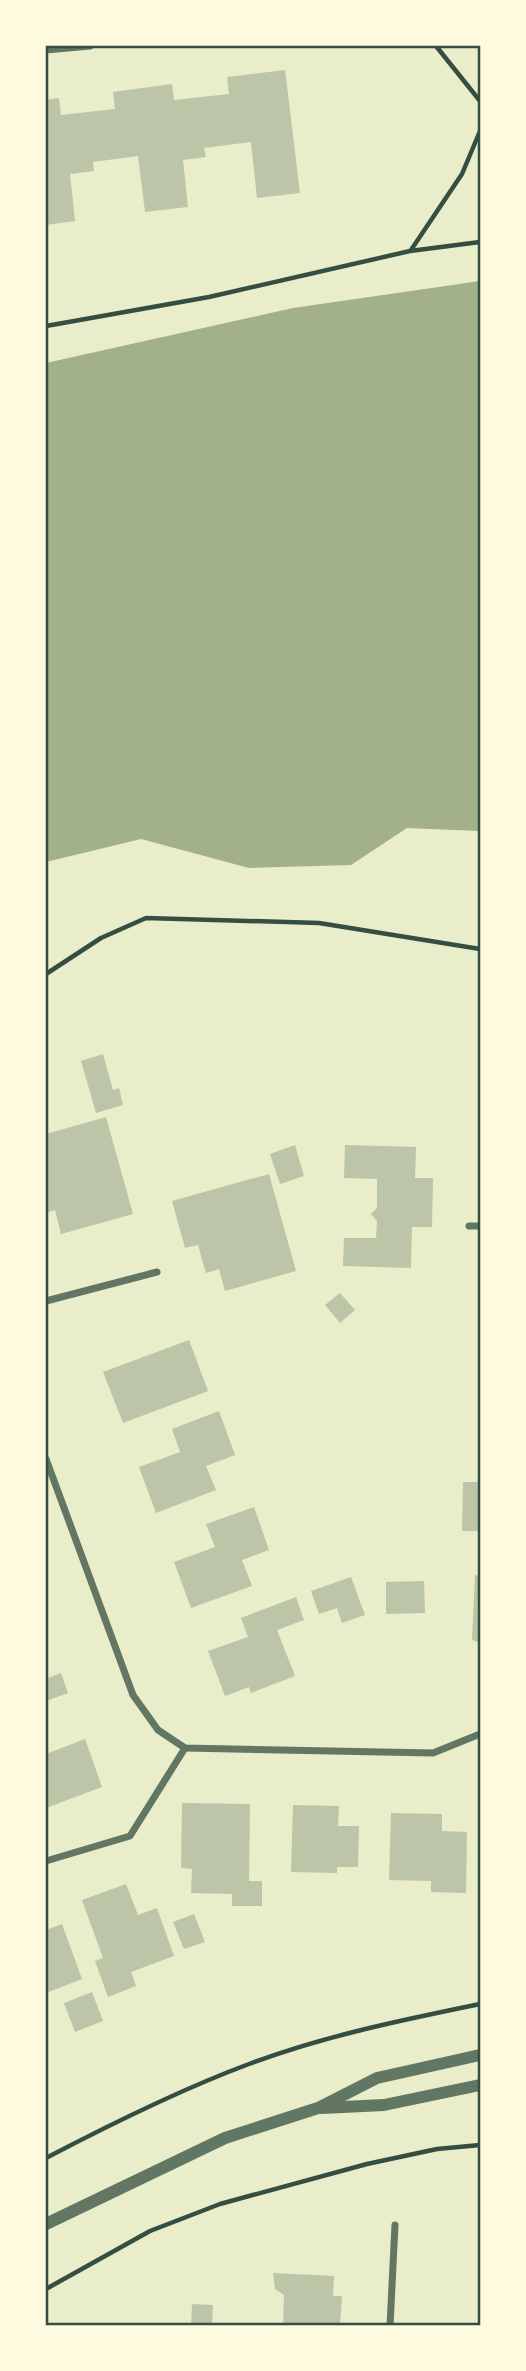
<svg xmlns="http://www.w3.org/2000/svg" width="526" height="2371" viewBox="0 0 526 2371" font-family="'Libre Baskerville',serif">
	<rect width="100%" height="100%" fill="#e9edc9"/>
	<polygon fill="#a3b18a" points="480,281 480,831 407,828 351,865 249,868 141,839 46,862 46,363 293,308"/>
	<g fill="#bcc5a7">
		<polygon points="285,70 300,193 257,198 251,142 204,148 206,157 183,160 188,207 145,212 138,156 93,162 94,171 70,174 75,221 46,225 46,100 59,98 61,115 115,109 113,92 172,84 174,100 229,94 227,77"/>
		<polygon points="103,1054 113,1090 119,1088 123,1105 96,1113 81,1061"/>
		<polygon points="106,1117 133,1214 61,1234 55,1210 46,1213 46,1134"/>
		<polygon points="295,1145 304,1176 280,1184 270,1154"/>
		<polygon points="345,1145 416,1147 415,1178 433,1178 432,1227 412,1227 411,1268 343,1266 344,1238 376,1238 377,1221 371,1214 377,1208 377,1179 344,1178"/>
		<polygon points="269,1174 296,1271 225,1291 219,1269 206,1273 198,1245 185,1248 172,1201"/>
		<polygon points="340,1293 355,1310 340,1323 325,1305"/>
		<polygon points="189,1340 208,1391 123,1423 103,1372"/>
		<polygon points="219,1411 235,1455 206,1466 216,1490 156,1513 139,1467 180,1452 172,1429"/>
		<polygon points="463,1482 480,1482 480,1531 462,1531"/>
		<polygon points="254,1507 269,1550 242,1560 252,1586 191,1608 174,1562 215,1547 206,1524"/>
		<polygon points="475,1575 480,1576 480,1643 472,1640"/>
		<polygon points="351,1577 365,1615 342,1623 337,1608 319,1614 311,1591"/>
		<polygon points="424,1581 425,1613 386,1614 386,1582"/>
		<polygon points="296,1597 304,1620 277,1630 295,1676 251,1693 249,1687 225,1696 208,1651 248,1637 241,1618"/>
		<polygon points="61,1673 68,1693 46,1701 46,1679"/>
		<polygon points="85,1739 102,1787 46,1808 46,1754"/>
		<polygon points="182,1803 250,1804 249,1881 262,1881 262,1906 232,1906 232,1894 191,1893 192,1869 181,1868"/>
		<polygon points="293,1805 339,1806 338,1826 359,1826 358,1867 337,1867 337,1873 291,1872"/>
		<polygon points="391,1813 442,1814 442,1831 467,1832 466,1893 431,1892 431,1881 389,1880"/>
		<polygon points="126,1884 138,1915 157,1908 174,1956 131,1972 136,1986 108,1997 95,1961 103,1958 82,1900"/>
		<polygon points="194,1914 205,1942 184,1949 173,1922"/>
		<polygon points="62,1924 82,1979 46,1993 46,1930"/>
		<polygon points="92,1992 103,2021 75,2032 64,2003"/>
		<polygon points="273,2273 334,2276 333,2296 342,2296 340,2326 283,2326 284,2295 275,2289"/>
		<polygon points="192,2304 213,2305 212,2326 191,2326"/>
	</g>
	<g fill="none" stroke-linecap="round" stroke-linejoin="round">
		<g stroke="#344e41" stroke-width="4.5">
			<polyline points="436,46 480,101"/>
			<polyline points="411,250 462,174 480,131"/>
			<polyline points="46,326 209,297 410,251 480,242"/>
			<polyline points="46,974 101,938 146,918 319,923 480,949"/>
			<path d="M46,2158C111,2124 179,2090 249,2064C324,2036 402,2020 480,2004"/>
			<polyline points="46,2289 150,2231 220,2204 367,2164 437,2149 480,2145"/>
		</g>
		<g stroke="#617663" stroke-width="7">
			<polyline points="46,50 90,46"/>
			<polyline points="469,1226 480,1226"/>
			<polyline points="46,1301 157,1272"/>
			<polyline points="46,1459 133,1695 158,1730 185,1748 433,1753 480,1734"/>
			<polyline points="46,1861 130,1836 185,1748"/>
			<polyline points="390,2326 395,2225"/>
		</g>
		<g stroke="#617663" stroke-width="12">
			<polyline points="322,2108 384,2105 480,2085"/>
			<polyline points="46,2224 225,2138 318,2108 377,2078 480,2055"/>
		</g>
	</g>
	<rect width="526" height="2371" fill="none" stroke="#fefae0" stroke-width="94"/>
	<rect x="47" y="47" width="432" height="2277" fill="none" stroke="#344e41" stroke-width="2.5"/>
</svg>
